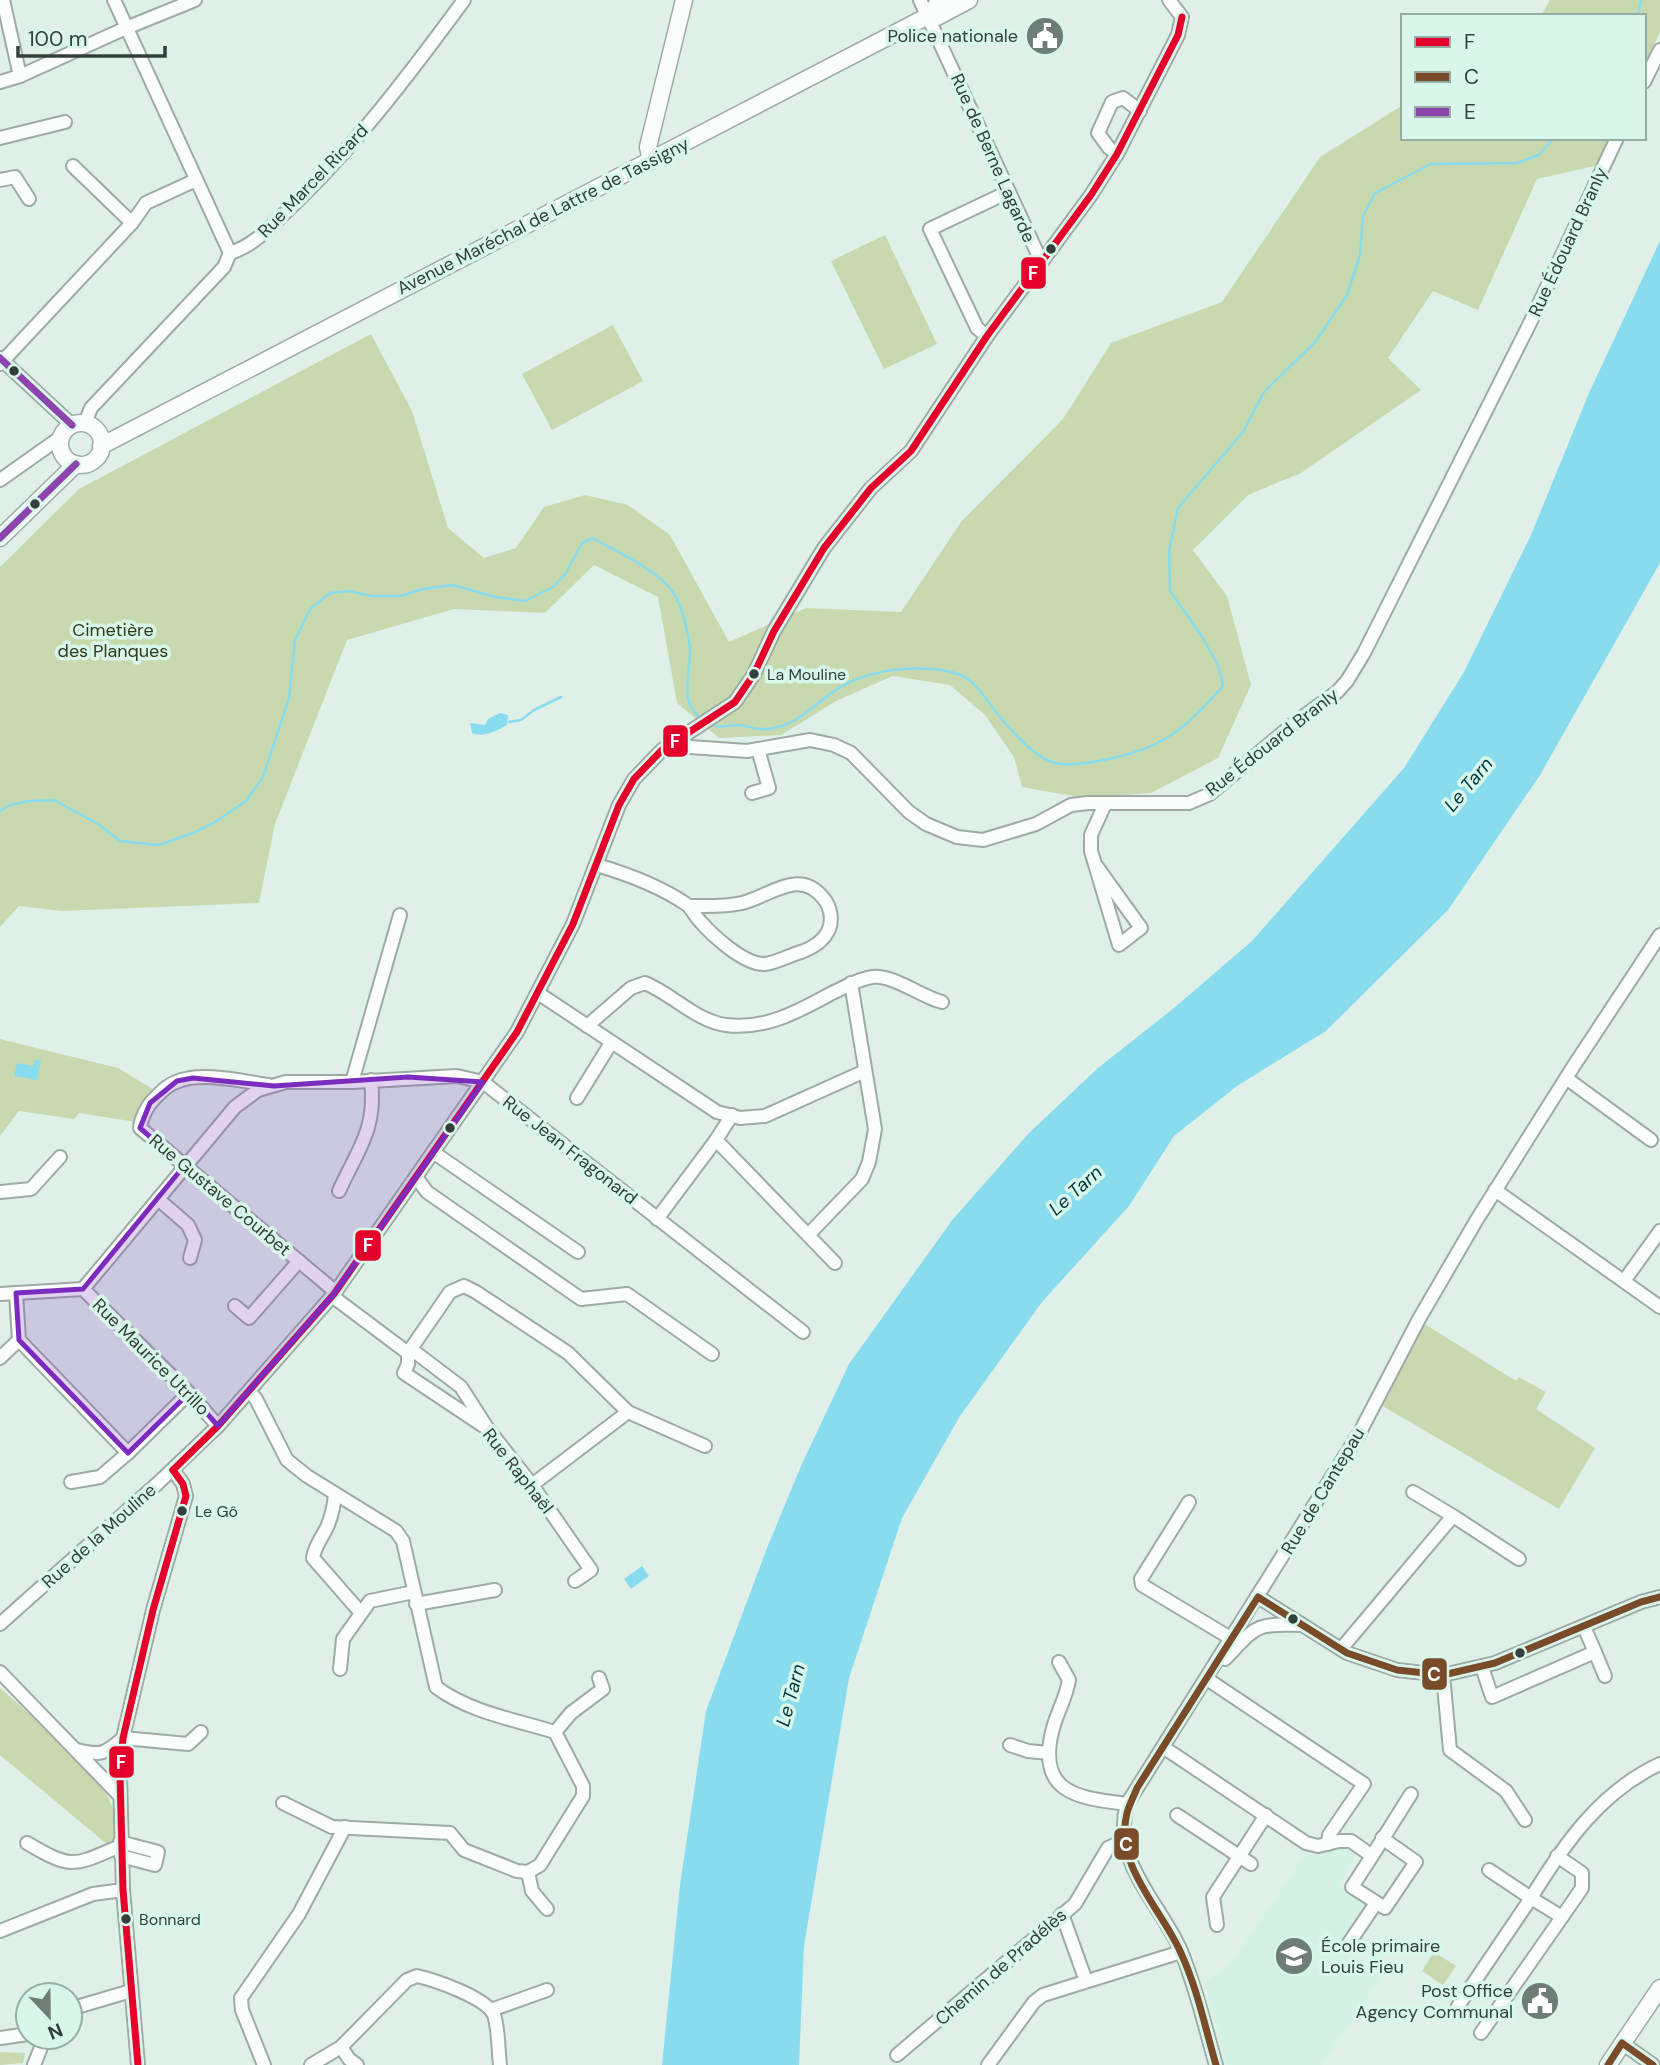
<svg xmlns="http://www.w3.org/2000/svg" width="1660" height="2065" viewBox="0 0 1660 2065" font-family="'DM Sans',sans-serif">
	<rect width="100%" height="100%" fill="#dff0e9"/>
	<polygon fill="#d3f1e4" points="1339,1841 1359,1847 1339,1886 1372,1909 1344,1952 1381,1977 1321,2065 1227,2065 1205,1984 1234,1960 1305,1855 1319,1855"/>
	<g fill="#c9d9af">
		<polygon points="1550,0 1660,0 1660,32 1644,66 1644,16 1541,16"/>
		<polygon points="1403,105 1403,138 1611,138 1599,165 1537,179 1478,310 1433,291 1388,358 1421,390 1301,473 1248,495 1193,550 1227,596 1251,685 1218,758 1151,793 1083,798 1022,787 1014,757 985,715 950,685 893,676 838,700 781,735 719,738 677,703 658,597 594,565 545,613 454,609 347,640 275,824 259,903 62,911 19,906 0,927 0,567 79,489 371,334 412,411 448,528 484,558 516,548 544,507 585,495 628,505 670,535 729,642 806,608 901,612 961,522 1063,419 1111,343 1222,302 1320,157"/>
		<polygon points="885,235 937,344 884,369 831,261"/>
		<polygon points="613,325 643,381 552,430 522,374"/>
		<polygon points="0,1039 118,1068 156,1091 136,1122 79,1113 74,1119 19,1111 0,1136"/>
		<polygon points="1423,1323 1516,1381 1519,1377 1546,1392 1536,1409 1595,1448 1559,1509 1381,1405"/>
		<path d="M0,1688C27,1712 104,1776 113,1809C115,1819 114,1832 114,1842L108,1845L0,1755Z"/>
		<polygon points="1434,1952 1456,1966 1443,1985 1422,1971"/>
		<polygon points="0,2052 25,2053 23,2063 0,2065"/>
	</g>
	<g fill="#89dcee">
		<polygon points="1660,241 1660,563 1540,775 1448,910 1326,1031 1237,1086 1174,1136 1129,1206 1042,1302 960,1416 902,1518 849,1678 804,1946 799,2065 662,2065 680,1885 706,1711 767,1548 801,1466 849,1364 953,1219 1030,1132 1098,1068 1174,1008 1252,941 1404,768 1464,672 1531,535 1589,393"/>
		<path d="M500,713L508,715L507,725C497,731 483,738 472,733L470,723L485,725L488,719Z"/>
		<polygon points="35,1059 41,1060 37,1080 14,1076 17,1063 33,1066"/>
		<polygon points="642,1566 649,1576 631,1589 624,1579"/>
	</g>
	<g fill="none" stroke-linecap="round" stroke-linejoin="round">
		<g stroke="#89dcee" stroke-width="2.5">
			<polyline points="1638,16 1641,0"/>
			<polyline points="509,722 521,720 534,710 561,697"/>
			<path d="M710,723C720,730 729,724 740,725C747,726 754,729 761,729C798,731 817,697 848,683C874,671 902,667 930,669C980,671 978,695 1007,725C1018,738 1035,756 1052,762C1075,770 1138,754 1159,742C1185,729 1204,707 1223,686L1218,665L1201,635L1170,591L1169,551L1178,508L1243,432L1264,392L1316,341L1347,295L1360,255L1363,216L1375,193L1431,164L1517,163L1539,155L1554,138"/>
			<path d="M0,811L10,805L28,801L54,800L98,824L120,841L159,845L193,833L215,822L246,801L263,777L289,698L295,640L310,609L330,593L349,591L372,596H400L423,589L453,585L495,597L525,601L553,587L566,573L582,543L593,538C615,551 658,570 673,592C682,606 688,631 690,648C691,671 678,703 701,718"/>
		</g>
		<g stroke="#9eaba5" stroke-width="16">
			<g id="minor">
				<polyline points="3,0 20,76"/>
				<polyline points="114,0 230,253"/>
				<polyline points="920,0 1041,261"/>
				<polyline points="0,82 20,76 126,28 195,0"/>
				<polyline points="1644,82 1660,50"/>
				<polyline points="0,138 65,122"/>
				<polyline points="1117,154 1109,148 1098,133 1112,102 1123,98 1140,111"/>
				<polyline points="73,166 132,223"/>
				<polyline points="0,180 15,177 29,199"/>
				<polyline points="987,336 977,328 930,229 1008,192"/>
				<polyline points="0,358 72,425"/>
				<polyline points="0,364 132,223 146,203 196,180"/>
				<path d="M85,423L91,408L224,267L230,253C253,246 269,228 286,212C353,149 409,75 464,0"/>
				<polyline points="0,480 61,437"/>
				<polyline points="677,739 690,747 747,751 810,740 834,745 851,753 909,812 926,824 957,837 983,840 1036,824 1071,805 1088,803 1189,803 1210,794 1293,724 1337,692 1347,681 1364,653 1530,323 1617,138"/>
				<polyline points="752,793 769,788 758,749"/>
				<polyline points="1095,864 1141,928 1119,945 1091,851 1091,835 1105,804"/>
				<path d="M597,865C627,874 660,886 686,904C692,908 694,915 699,920C712,935 744,965 765,964C776,963 790,955 801,952C812,948 824,941 829,929C833,920 830,906 824,899C800,867 771,896 742,903C724,907 707,906 689,906"/>
				<polyline points="538,993 717,1112 740,1118 765,1116 865,1071"/>
				<path d="M587,1026L631,988L645,983C672,994 696,1021 726,1025C766,1030 799,1011 832,993C845,987 858,979 872,977C892,974 922,997 942,1002"/>
				<polyline points="1566,1078 1651,1140"/>
				<polyline points="352,1082 400,915"/>
				<path d="M268,1085C242,1081 200,1071 176,1082C167,1085 161,1092 154,1099C147,1106 141,1118 140,1128L331,1288L336,1299L408,1353V1364L404,1373L488,1429L532,1485L591,1570L575,1581"/>
				<polyline points="577,1098 611,1043"/>
				<polyline points="716,1140 835,1263"/>
				<polyline points="433,1152 578,1252"/>
				<polyline points="416,1177 427,1192 581,1299 627,1294 712,1354"/>
				<polyline points="1495,1190 1660,1307"/>
				<path d="M339,1191C358,1149 377,1129 371,1080"/>
				<polyline points="0,1192 31,1189 60,1157"/>
				<polyline points="158,1199 188,1225 195,1240 190,1258"/>
				<polyline points="657,1219 716,1140 732,1115"/>
				<polyline points="809,1234 862,1179 869,1162 875,1129 851,983"/>
				<polyline points="1624,1281 1660,1231"/>
				<polyline points="83,1289 235,1107 258,1090 286,1082 352,1082 457,1076 483,1082 803,1332"/>
				<polyline points="0,1294 83,1289 189,1393 218,1426"/>
				<polyline points="235,1306 249,1318 299,1261"/>
				<polyline points="19,1340 128,1453"/>
				<polyline points="411,1349 461,1387 486,1426"/>
				<polyline points="408,1353 450,1292 464,1286 476,1292 568,1353 628,1412 705,1446"/>
				<polyline points="0,1358 19,1340 16,1293"/>
				<path d="M249,1391L256,1399L287,1460L307,1476L396,1531L403,1541L436,1687C469,1712 516,1720 555,1732L583,1786V1796L540,1865L528,1872L517,1871L464,1850L450,1833L332,1827L283,1803"/>
				<polyline points="71,1482 100,1477 128,1453 189,1393"/>
				<polyline points="532,1485 628,1412"/>
				<polyline points="1413,1492 1453,1516"/>
				<path d="M335,1494C334,1505 332,1516 327,1527C322,1538 315,1545 313,1558L361,1613"/>
				<polyline points="1189,1502 1141,1579 1142,1585 1232,1639"/>
				<polyline points="1258,1597 1347,1653 1397,1670 1443,1675 1495,1663 1641,1602 1660,1597"/>
				<polyline points="416,1604 495,1590"/>
				<polyline points="0,1624 157,1484 218,1426 334,1294 517,1032 573,924 619,805 634,779 662,750 735,702 754,674 774,631 824,548 871,488 911,451 987,336 1091,195 1117,154 1178,35 1182,17 1169,0"/>
				<polyline points="1341,1649 1453,1516 1519,1559"/>
				<polyline points="1595,1652 1605,1676"/>
				<path d="M1225,1659C1257,1626 1254,1623 1302,1625"/>
				<path d="M1059,1662L1069,1680C1066,1699 1056,1714 1052,1732C1037,1795 1081,1798 1127,1804"/>
				<polyline points="1482,1667 1492,1697 1595,1652 1584,1627"/>
				<polyline points="340,1669 343,1639 370,1601 414,1592"/>
				<polyline points="0,1672 120,1796"/>
				<polyline points="1443,1675 1450,1750 1506,1791 1525,1820"/>
				<polyline points="1207,1679 1364,1784 1329,1835 1328,1844"/>
				<polyline points="555,1732 571,1713 603,1689 599,1678"/>
				<polyline points="1010,1745 1028,1751 1049,1753"/>
				<polyline points="1163,1747 1306,1843 1318,1846 1339,1841 1351,1841 1372,1856 1411,1794"/>
				<path d="M77,1750C101,1756 105,1754 123,1738L188,1744L201,1732"/>
				<polyline points="1177,1815 1251,1864"/>
				<polyline points="120,1842 158,1852 155,1865 121,1856"/>
				<path d="M27,1843C73,1870 73,1866 120,1846"/>
				<polyline points="1372,1856 1352,1887 1385,1908 1416,1862 1382,1838"/>
				<path d="M1557,1856L1582,1873V1888L1562,1917L1531,1898C1564,1844 1601,1791 1660,1764"/>
				<polyline points="528,1872 532,1891 547,1909"/>
				<polyline points="1062,1914 1086,1981"/>
				<polyline points="1217,1925 1213,1897 1266,1815"/>
				<polyline points="0,1931 93,1894 123,1890"/>
				<polyline points="1349,1943 1376,1903"/>
				<polyline points="1458,2006 1531,1898 1489,1870"/>
				<polyline points="70,2009 131,1991"/>
				<polyline points="491,2010 547,1990"/>
				<polyline points="1481,2033 1562,1917"/>
				<polyline points="0,2038 28,2034"/>
				<polyline points="1622,2043 1653,2065"/>
				<polyline points="341,2047 349,2059 357,2065"/>
				<polyline points="897,2055 1075,1904 1108,1848 1123,1841"/>
				<polyline points="34,2065 45,2037"/>
				<polyline points="138,2065 123,1890 120,1775 123,1738 153,1610 186,1496 183,1484 173,1470"/>
				<polyline points="264,2065 242,2010 241,1998 299,1914 345,1827"/>
				<path d="M311,2065L341,2047L407,1980L417,1976C435,1980 487,1998 494,2015C499,2030 498,2050 500,2065"/>
				<polyline points="988,2065 1034,2002 1043,1995 1181,1952"/>
				<path d="M1216,2065C1205,2027 1196,1987 1181,1951C1159,1901 1111,1862 1127,1804L1360,1432L1419,1319L1476,1221L1573,1067L1660,935"/>
			</g>
		</g>
		<g stroke="#9eaba5" stroke-width="19">
			<g id="major">
				<polyline points="930,15 937,4 945,0"/>
				<polyline points="651,161 648,147 684,0"/>
				<circle cx="81" cy="444" r="21"/>
				<polyline points="101,446 928,16 937,17 969,0"/>
				<polyline points="0,538 76,464"/>
				<polyline points="1608,2065 1660,1988"/>
			</g>
		</g>
		<use href="#minor" stroke="#fafdfc" stroke-width="12"/>
		<use href="#major" stroke="#fafdfc" stroke-width="16"/>
		<g stroke="#d8f7ea" stroke-width="12">
			<g id="bus-1">
				<polyline points="173,1470 218,1426 334,1294 517,1032 573,924 619,805 634,779 662,750 735,702 754,674 774,631 824,548 871,488 911,451 987,336 1091,195 1117,154 1178,35 1182,17"/>
				<polyline points="138,2065 123,1890 120,1775 123,1738 153,1610 186,1496 183,1484 173,1470"/>
			</g>
		</g>
		<g stroke="#d8f7ea" stroke-width="12">
			<g id="bus-2">
				<path d="M1216,2065C1205,2027 1197,1987 1180,1951C1160,1907 1114,1865 1127,1813C1129,1805 1134,1796 1137,1788L1258,1597L1347,1653L1397,1670L1443,1675L1495,1663L1641,1602L1660,1597"/>
				<polyline points="1608,2065 1622,2043 1653,2065"/>
			</g>
		</g>
		<g stroke="#d8f7ea" stroke-width="12">
			<g id="bus-3">
				<polyline points="0,358 72,425"/>
				<polyline points="0,538 76,464"/>
			</g>
		</g>
		<use href="#bus-1" stroke="#e4002b" stroke-width="7"/>
		<use href="#bus-2" stroke="#7a4b2a" stroke-width="7"/>
		<use href="#bus-3" stroke="#8e44ad" stroke-width="7"/>
	</g>
	<path fill="#7b2cbf" fill-opacity="0.2" stroke="#7b2cbf" stroke-width="5" stroke-linejoin="round" d="M408,1077L483,1082L334,1294L218,1426L189,1393L128,1453L19,1340L16,1293L83,1289L184,1166L140,1128L150,1103L177,1081L193,1078L274,1086Z"/>
	<defs>
		<g id="civic-disc" transform="scale(2.0125)"><circle r="9.5" fill="#6f7d77" stroke="#d8f7ea"/><path d="M-.6-6.5H3V-4.5H.6V-3L4-1V1h2V6H-6V1h2V-1L-.6-3ZM-1.2 2.5V6h2.4V2.5Z" fill="#fff"/></g>
		<g id="school-disc" transform="scale(2.0125)"><circle r="9.5" fill="#6f7d77" stroke="#d8f7ea"/><path d="M0-5L7-2L0 1L-7-2ZM-4 1L0 2.5L4 1V4Q0 6-4 4Z" fill="#fff"/></g>
	</defs>
	<g fill-rule="evenodd">
		<use href="#civic-disc" x="1045" y="36"/>
		<use href="#school-disc" x="1294" y="1956"/>
		<use href="#civic-disc" x="1540" y="2001"/>
	</g>
	<g fill="#333f3a" stroke="#d8f7ea" stroke-width="2.5">
		<circle cx="1051" cy="249" r="6"/>
		<circle cx="14" cy="371" r="6"/>
		<circle cx="35" cy="504" r="6"/>
		<circle cx="754" cy="674" r="6"/>
		<circle cx="450" cy="1128" r="6"/>
		<circle cx="182" cy="1511" r="6"/>
		<circle cx="1293" cy="1619" r="6"/>
		<circle cx="1520" cy="1653" r="6"/>
		<circle cx="126" cy="1919" r="6"/>
	</g>
	<g text-anchor="middle" stroke-width="7" stroke-linejoin="round" paint-order="stroke">
		<g font-size="16" fill="#333f3a" stroke="#d8f7ea" text-anchor="start">
			<text x="767" y="680">La Mouline</text>
			<text x="195" y="1517">Le Gô</text>
			<text x="139" y="1925">Bonnard</text>
		</g>
		<g font-size="18" fill="#333f3a" stroke="#d8f7ea" text-anchor="end">
			<text x="1018" y="42">Police nationale</text>
			<text x="1321" y="1952" text-anchor="start">École primaire<tspan x="1321" dy="21">Louis Fieu</tspan></text>
			<text x="1513" y="1997">Post Office<tspan x="1513" dy="21">Agency Communal</tspan></text>
		</g>
		<g font-size="18" fill="#333f3a" stroke="#d8f7ea">
			<text transform="translate(993 158) rotate(66)" y="6">Rue de Berne Lagarde</text>
			<text transform="translate(313 181) rotate(-46)" y="6">Rue Marcel Ricard</text>
			<text transform="translate(543 216) rotate(-27)" y="6">Avenue Maréchal de Lattre de Tassigny</text>
			<text transform="translate(1568 242) rotate(-65)" y="6">Rue Édouard Branly</text>
			<text transform="translate(1272 742) rotate(-38)" y="6">Rue Édouard Branly</text>
			<text transform="translate(570 1150) rotate(38)" y="6">Rue Jean Fragonard</text>
			<text transform="translate(220 1195) rotate(40)" y="6">Rue Gustave Courbet</text>
			<text transform="translate(151 1357) rotate(45)" y="6">Rue Maurice Utrillo</text>
			<text transform="translate(518 1471) rotate(52)" y="6">Rue Raphaël</text>
			<text transform="translate(1323 1491) rotate(-59)" y="6">Rue de Cantepau</text>
			<text transform="translate(99 1536) rotate(-42)" y="6">Rue de la Mouline</text>
			<text transform="translate(1001 1967) rotate(-41)" y="6">Chemin de Pradélès</text>
		</g>
		<g font-size="18" fill="#333a17" stroke="#d8f7ea">
			<text x="113" y="636">Cimetière<tspan x="113" dy="21">des Planques</tspan></text>
		</g>
		<g font-size="19" font-style="italic" fill="#003641" stroke="#d8f7ea">
			<text transform="translate(1468 784) rotate(-50)" y="7">Le Tarn</text>
			<text transform="translate(1075 1190) rotate(-42)" y="7">Le Tarn</text>
			<text transform="translate(790 1695) rotate(-75)" y="7">Le Tarn</text>
		</g>
	</g>
	<g stroke="#d8f7ea" stroke-width="2.5">
		<rect x="1020" y="256" width="27" height="34" rx="7" fill="#e4002b"/>
		<rect x="662" y="724" width="27" height="34" rx="7" fill="#e4002b"/>
		<rect x="354" y="1229" width="28" height="33" rx="7" fill="#e4002b"/>
		<rect x="1421" y="1657" width="27" height="34" rx="7" fill="#7a4b2a"/>
		<rect x="108" y="1745" width="27" height="34" rx="7" fill="#e4002b"/>
		<rect x="1113" y="1827" width="27" height="34" rx="7" fill="#7a4b2a"/>
	</g>
	<g font-size="19" text-anchor="middle" font-weight="bold" fill="#fff">
		<text x="1033" y="280">F</text>
		<text x="675" y="748">F</text>
		<text x="368" y="1252">F</text>
		<text x="1434" y="1681">C</text>
		<text x="121" y="1769">F</text>
		<text x="1126" y="1851">C</text>
	</g>
	<rect x="1401" y="14" width="245" height="126" fill="#d8f7ea" stroke="#96ada4" stroke-width="2"/>
	<rect x="1415" y="37" width="35" height="10" fill="#e4002b" stroke="#96ada4" stroke-width="2"/>
	<text x="1464" y="49" font-size="21" fill="#333f3a">F</text>
	<rect x="1415" y="72" width="35" height="10" fill="#7a4b2a" stroke="#96ada4" stroke-width="2"/>
	<text x="1464" y="84" font-size="21" fill="#333f3a">C</text>
	<rect x="1415" y="107" width="35" height="10" fill="#8e44ad" stroke="#96ada4" stroke-width="2"/>
	<text x="1464" y="119" font-size="21" fill="#333f3a">E</text>
	<g transform="translate(49 2016) rotate(158)"><circle r="33" fill="#d8f7ea" stroke="#96ada4" stroke-width="2"/>
	<path d="M0-5L12 26L0 18L-12 26Z" fill="#6f7d77"/>
	<text y="-10" font-size="19" font-weight="bold" text-anchor="middle" fill="#333f3a">N</text>
	</g>
	<path d="M18 46v10h147v-10" fill="none" stroke="#333f3a" stroke-width="3.5"/>
	<text x="28" y="46" font-size="21" fill="#333f3a" stroke="#d8f7ea" stroke-width="5" paint-order="stroke">100 m</text>
</svg>
